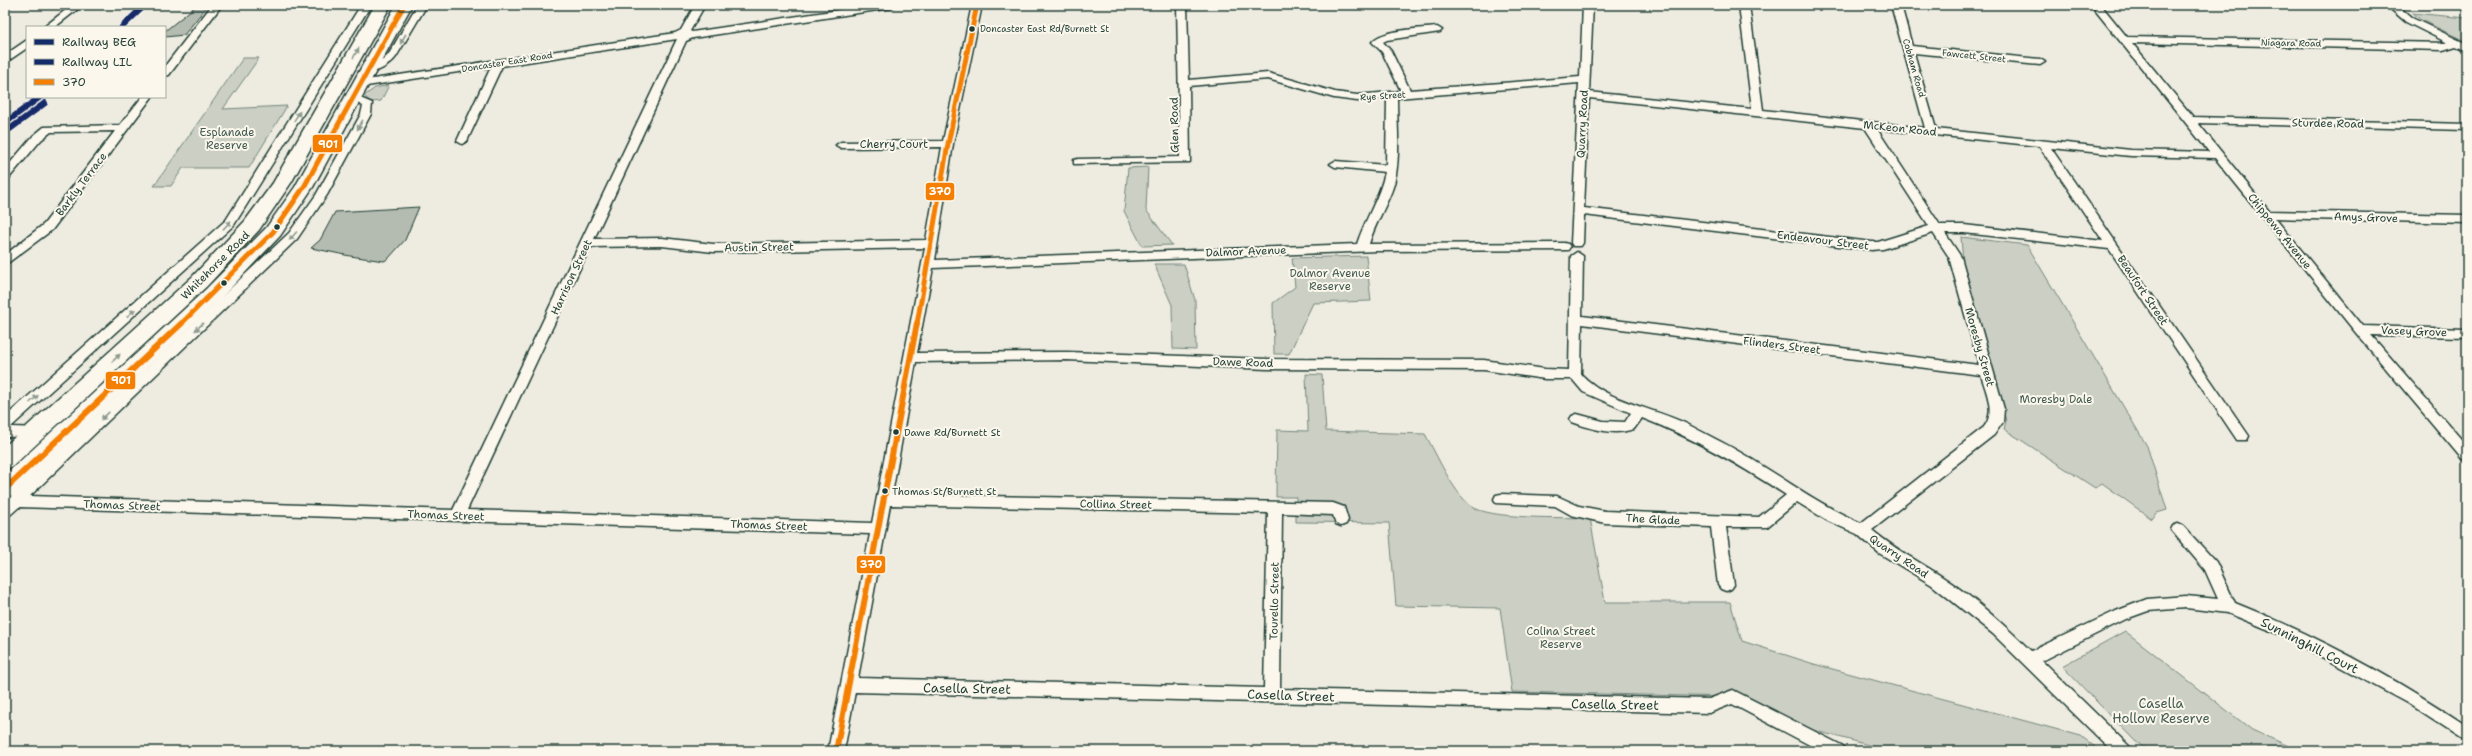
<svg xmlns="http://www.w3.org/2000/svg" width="2472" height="756" viewBox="0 0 2472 756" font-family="'Shantell Sans',sans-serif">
	<rect width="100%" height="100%" fill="#eeece1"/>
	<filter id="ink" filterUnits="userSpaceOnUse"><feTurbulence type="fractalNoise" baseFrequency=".025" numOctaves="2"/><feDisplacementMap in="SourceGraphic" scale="8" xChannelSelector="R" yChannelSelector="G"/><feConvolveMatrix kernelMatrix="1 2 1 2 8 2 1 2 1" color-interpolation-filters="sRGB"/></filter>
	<g filter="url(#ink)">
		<g fill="#cbcfc4" stroke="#75867c">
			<polygon points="2412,13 2467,18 2467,42 2421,20"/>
			<polygon points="243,58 259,58 223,109 287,106 249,168 183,168 171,186 154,186"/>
			<polygon points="389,85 381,101 371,102 364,96 375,88"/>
			<polygon points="1148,167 1146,210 1172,245 1142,246 1124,211 1128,168"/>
			<polygon points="1961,237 2027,245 2147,446 2167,510 2157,513 2152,519 2102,483 2095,488 2004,429 2006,421 1963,263"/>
			<polygon points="1366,256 1371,301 1313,303 1289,354 1274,354 1273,303 1295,287 1292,258"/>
			<polygon points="1154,264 1184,264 1195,300 1196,350 1173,349 1172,305"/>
			<path d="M1306,374L1322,375L1326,431L1425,434C1437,455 1452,491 1471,506C1490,520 1564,517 1590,518L1605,602H1730L1742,641L1814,664L2081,736L2100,751H1891L1786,723L1733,697L1512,692L1500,608L1396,606L1389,523L1296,522V497H1276L1277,430L1308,431Z"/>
			<polygon points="2125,631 2252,730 2300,751 2149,751 2135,741 2062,666"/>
		</g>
		<g fill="#b4bbb0" stroke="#1f3d34">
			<polygon points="197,5 208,5 184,35 165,37 165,31"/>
			<polygon points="419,207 405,240 388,259 384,261 350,256 311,248 320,240 335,212"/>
		</g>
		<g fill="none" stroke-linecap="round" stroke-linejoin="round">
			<g stroke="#1f3d34" stroke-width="3">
				<g id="street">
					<polygon points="72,5 83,5 55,27 44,27"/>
					<polygon points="212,5 222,5 169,75 165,76 165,66"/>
					<polygon points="361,5 371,5 234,225 11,427 41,428 43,432 41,436 5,437 5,417 226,220"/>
					<path d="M417,5H427L396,57C390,65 375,75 364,72V68L383,60L389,54Z"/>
					<path d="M695,5H705L690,31L692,32L872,5H896L891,8L693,38L686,41L594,239L662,238L713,244L926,240L942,147L841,148L836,145L841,142L943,141L972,5H982L953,144L935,260L1357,244C1365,219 1380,197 1385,172L1335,167L1330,164L1335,161L1386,165L1387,99L1357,101L1334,98L1268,79L1189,86L1190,162L1074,164V160L1078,159L1180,157L1177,5H1187L1189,80L1268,73L1335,92L1357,95L1401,91L1382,52L1372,42C1382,29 1421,29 1437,27L1442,30L1440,32L1387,40L1383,42L1391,51L1410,90L1580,77L1583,5H1593L1589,92L1752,109L1739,5H1749L1763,110L1925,128L1891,5H1901L1912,46L2040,59L2045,62L2040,65L1914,53L1936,129L2131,150L2209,152L2091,5H2101L2127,37L2448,43L2406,22L2386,5H2397L2412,18L2467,44V51L2456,46L2443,50L2132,43L2193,117L2467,124V130L2198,123L2269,211L2467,215V223L2275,218L2363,326L2467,329V337L2371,335L2467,446V460L2462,459L2356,333L2215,158L2131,156L2051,148L2249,436L2247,440H2237L2109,249L1964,233H1945L1961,257L2004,409L2003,422L1994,435L1872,530C1894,549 1918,561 1941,576C1974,597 2004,625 2031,651L2116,611L2147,599L2186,596L2218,599L2205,570L2171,530L2173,526L2178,524L2183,526L2216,562L2235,603C2316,635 2394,677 2467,726V742L2407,703L2279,634L2228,613L2186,608L2148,611L2126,619L2042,661L2129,746L2131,751H2112L1993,634L1932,585L1879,553L1857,534L1828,521L1797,502L1767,527H1726L1734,585L1731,589L1726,591L1721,589L1718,585L1711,527L1605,523L1571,515L1555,506L1496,503L1494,499L1496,495L1501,494L1557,496L1579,506L1605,511L1759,517L1786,495C1740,465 1694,438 1642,418L1634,429C1613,436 1592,429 1572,422L1570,419L1572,416L1577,414L1603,421L1625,422L1631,413L1583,392L1572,379H1545L1484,370L1267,369L1067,360L916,362L892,494L1333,503L1344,507L1348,520L1346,524L1341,526L1336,524L1333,515L1282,513L1280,689L1709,699L1733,690L1843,746L1845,751H1821L1732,704L1709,713L855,692L844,751H828L870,534L19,507L10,515L5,517V502L10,497L289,233L316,195L361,114L363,106L348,98L353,95L372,103L371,114L327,195L297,239L30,496L453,510L677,39L502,66L467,141L462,144L457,141L491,67L360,87L355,84L360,81L675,33L681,30ZM1579,83L1571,243L1573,246H1581L1583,243L1584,215L1872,250L1883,249L1933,233L1949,257L1979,365L1582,316L1583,256L1577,252L1571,256L1569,370L1545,369L1484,360L1267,359L1067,352L917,353L933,268L1377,251L1568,250L1570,247L1568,244L1564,243L1369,244C1375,223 1388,204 1394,184C1401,157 1397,125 1397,98ZM1589,98L1865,128L1929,226L1878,242H1872L1584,208ZM1877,129L2039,146L2103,241L1964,225H1940ZM662,246L713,252L925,248L872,523L467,510L590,247ZM1582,324L1981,375C1986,392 1996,412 1984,427L1861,523C1819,505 1782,477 1743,454C1725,443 1705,434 1687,424C1652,407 1609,403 1581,374ZM890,505L1268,513L1264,688L858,678Z"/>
					<polygon points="27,40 27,48 5,63 5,55"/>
					<polygon points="142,97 152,97 52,230 5,265 5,255 44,224 115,131 51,132 41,140 9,178 5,179 5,169 33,136 44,127 120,125"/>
				</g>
			</g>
			<g stroke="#1f3d34" stroke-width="3">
				<g id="highway">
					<polygon points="375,5 391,5 291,183 259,230 207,286 13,466 5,469 5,446 192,277 245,221 273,183"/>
					<polygon points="396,5 412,5 313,187 280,236 220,299 13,495 5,498 5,475 206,289 266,228 295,187"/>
				</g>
			</g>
			<use href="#street" fill="#fbf7ec" fill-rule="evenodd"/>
			<use href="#highway" fill="#fbf7ec" fill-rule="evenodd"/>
			<g stroke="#fbf7ec" stroke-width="8">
				<polyline id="bus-1-far1" points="917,324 948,144 977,5"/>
			</g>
			<g stroke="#fbf7ec" stroke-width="10">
				<polyline id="bus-1" points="836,751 917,323"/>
			</g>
			<g stroke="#fbf7ec" stroke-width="8">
				<polyline id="bus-2-far1" points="181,324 273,232 304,187 404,5"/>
			</g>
			<g stroke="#fbf7ec" stroke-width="10">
				<polyline id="bus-2" points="5,489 182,323"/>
			</g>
			<use href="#bus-1-far1" stroke="#f47f03" stroke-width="5"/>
			<use href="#bus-1" stroke="#f47f03" stroke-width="6"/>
			<use href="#bus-2-far1" stroke="#f47f03" stroke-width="5"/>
			<use href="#bus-2" stroke="#f47f03" stroke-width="6"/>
			<g stroke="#fbf7ec" stroke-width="8">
				<g id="rail-1">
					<polyline points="122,27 145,5"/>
					<polyline points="5,123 40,97"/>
				</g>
			</g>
			<g stroke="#fbf7ec" stroke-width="8">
				<polyline id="rail-2" points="10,129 45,103"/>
			</g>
			<use href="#rail-1" stroke="#152c6b" stroke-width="6"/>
			<use href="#rail-2" stroke="#152c6b" stroke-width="6"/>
		</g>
		<defs><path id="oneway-solid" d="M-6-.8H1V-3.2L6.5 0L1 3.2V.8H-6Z"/></defs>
		<g fill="#8d9a90">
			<use href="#oneway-solid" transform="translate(403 39) rotate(119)"/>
			<use href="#oneway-solid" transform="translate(356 53) rotate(-60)"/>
			<use href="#oneway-solid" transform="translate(297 116) rotate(-59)"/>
			<use href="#oneway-solid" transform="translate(360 125) rotate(119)"/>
			<use href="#oneway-solid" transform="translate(227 225) rotate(-47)"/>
			<use href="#oneway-solid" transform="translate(293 236) rotate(131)"/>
			<use href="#oneway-solid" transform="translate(131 313) rotate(-42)"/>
			<use href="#oneway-solid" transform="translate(199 327) rotate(137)"/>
			<use href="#oneway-solid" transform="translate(116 358) rotate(-43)"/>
			<use href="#oneway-solid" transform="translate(34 399) rotate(-42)"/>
			<use href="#oneway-solid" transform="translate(105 416) rotate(137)"/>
		</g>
	</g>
	<g fill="#1f3d34" stroke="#fbf7ec" stroke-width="1.5">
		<circle cx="972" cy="29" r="3.5"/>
		<circle cx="277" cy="227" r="3.5"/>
		<circle cx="224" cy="283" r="3.5"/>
		<circle cx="896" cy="432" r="3.5"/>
		<circle cx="885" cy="491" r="3.5"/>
	</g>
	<g text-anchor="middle" stroke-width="4" stroke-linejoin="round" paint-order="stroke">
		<g font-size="9" fill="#1f3d34" stroke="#fbf7ec" text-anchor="start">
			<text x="980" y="32">Doncaster East Rd/Burnett St</text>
		</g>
		<g font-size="9" fill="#1f3d34" stroke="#fbf7ec">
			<text transform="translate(2291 43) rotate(1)" y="3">Niagara Road</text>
			<text transform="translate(1974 56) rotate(6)" y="3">Fawcett Street</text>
			<text transform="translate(507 62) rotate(-9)" y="3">Doncaster East Road</text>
			<text transform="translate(1914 68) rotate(74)" y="3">Cobham Road</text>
			<text transform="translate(1383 96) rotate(-4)" y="3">Rye Street</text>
		</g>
		<g font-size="10" fill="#1f3d34" stroke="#fbf7ec" text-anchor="start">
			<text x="904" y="436">Dawe Rd/Burnett St</text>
			<text x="892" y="495">Thomas St/Burnett St</text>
		</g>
		<g font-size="11" fill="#1f3d34" stroke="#fbf7ec">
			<text transform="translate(2328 123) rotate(1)" y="4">Sturdee Road</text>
			<text transform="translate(1582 124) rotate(-87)" y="4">Quarry Road</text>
			<text transform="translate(1174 125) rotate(-91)" y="4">Glen Road</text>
			<text transform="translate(1900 128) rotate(6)" y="4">McKeon Road</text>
			<text x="894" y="148">Cherry Court</text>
			<text transform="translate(81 184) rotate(-53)" y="4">Barkly Terrace</text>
			<text transform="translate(2366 217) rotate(2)" y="4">Amys Grove</text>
			<text transform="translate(2280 231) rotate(51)" y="4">Chippewa Avenue</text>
			<text transform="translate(1823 240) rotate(7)" y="4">Endeavour Street</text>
			<text transform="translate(759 247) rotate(-1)" y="4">Austin Street</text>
			<text transform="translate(1246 251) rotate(-2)" y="4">Dalmor Avenue</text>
			<text transform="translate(215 265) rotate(-45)" y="4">Whitehorse Road</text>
			<text transform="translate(571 277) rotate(-65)" y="4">Harrison Street</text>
			<text transform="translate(2143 290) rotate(56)" y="4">Beaufort Street</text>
			<text transform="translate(2414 331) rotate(2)" y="4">Vasey Grove</text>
			<text transform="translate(1782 345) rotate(7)" y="4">Flinders Street</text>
			<text transform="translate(1980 347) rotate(74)" y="4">Moresby Street</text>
			<text transform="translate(1243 362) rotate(2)" y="4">Dawe Road</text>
			<text transform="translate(1116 504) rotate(1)" y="4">Collina Street</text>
			<text transform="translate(122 505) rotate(2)" y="4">Thomas Street</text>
			<text transform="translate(446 515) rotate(2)" y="4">Thomas Street</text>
			<text transform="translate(1653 519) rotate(3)" y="4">The Glade</text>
			<text transform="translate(769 525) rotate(2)" y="4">Thomas Street</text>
			<text transform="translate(1899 556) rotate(34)" y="4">Quarry Road</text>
			<text transform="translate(1274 601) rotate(-89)" y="4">Tourello Street</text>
		</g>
		<g font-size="11" fill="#415a51" stroke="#fbf7ec">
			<text x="227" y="136">Esplanade<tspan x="227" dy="13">Reserve</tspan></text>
			<text x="1330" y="277">Dalmor Avenue<tspan x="1330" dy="13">Reserve</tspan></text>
			<text x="2056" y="403">Moresby Dale</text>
			<text x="1561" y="635">Colina Street<tspan x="1561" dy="13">Reserve</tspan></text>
		</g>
		<g font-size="13" fill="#1f3d34" stroke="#fbf7ec">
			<text transform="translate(2310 645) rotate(27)" y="5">Sunninghill Court</text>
			<text transform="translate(967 688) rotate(1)" y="5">Casella Street</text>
			<text transform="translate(1291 695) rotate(2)" y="5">Casella Street</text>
			<text transform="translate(1615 704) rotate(1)" y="5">Casella Street</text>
		</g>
		<g font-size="13" fill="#415a51" stroke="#fbf7ec">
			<text x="2161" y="708">Casella<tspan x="2161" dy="15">Hollow Reserve</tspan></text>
		</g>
	</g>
	<g stroke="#fbf7ec" stroke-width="1.5">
		<rect x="312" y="134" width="31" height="19" rx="4" fill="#f47f03"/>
		<rect x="925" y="182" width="30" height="19" rx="4" fill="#f47f03"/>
		<rect x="105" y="371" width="31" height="19" rx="4" fill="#f47f03"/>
		<rect x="856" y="555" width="30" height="19" rx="4" fill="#f47f03"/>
	</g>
	<g font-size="11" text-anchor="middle" font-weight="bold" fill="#fff">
		<text x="328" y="148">901</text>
		<text x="940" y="195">370</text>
		<text x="121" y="384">901</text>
		<text x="871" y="568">370</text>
	</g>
	<rect width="2472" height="756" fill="none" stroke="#fbf7ec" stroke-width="20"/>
	<rect x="10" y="10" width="2452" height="736" fill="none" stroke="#1f3d34" stroke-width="1.5" filter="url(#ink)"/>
	<rect x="26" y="26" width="140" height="72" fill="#fbf7ec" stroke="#a3ada2"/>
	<rect x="34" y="39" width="20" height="6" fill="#152c6b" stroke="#a3ada2"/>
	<text x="62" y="46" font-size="12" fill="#1f3d34">Railway BEG</text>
	<rect x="34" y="59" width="20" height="6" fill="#152c6b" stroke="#a3ada2"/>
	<text x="62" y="66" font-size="12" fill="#1f3d34">Railway LIL</text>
	<rect x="34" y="79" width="20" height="6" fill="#f47f03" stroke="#a3ada2"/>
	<text x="62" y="86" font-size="12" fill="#1f3d34">370</text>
</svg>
